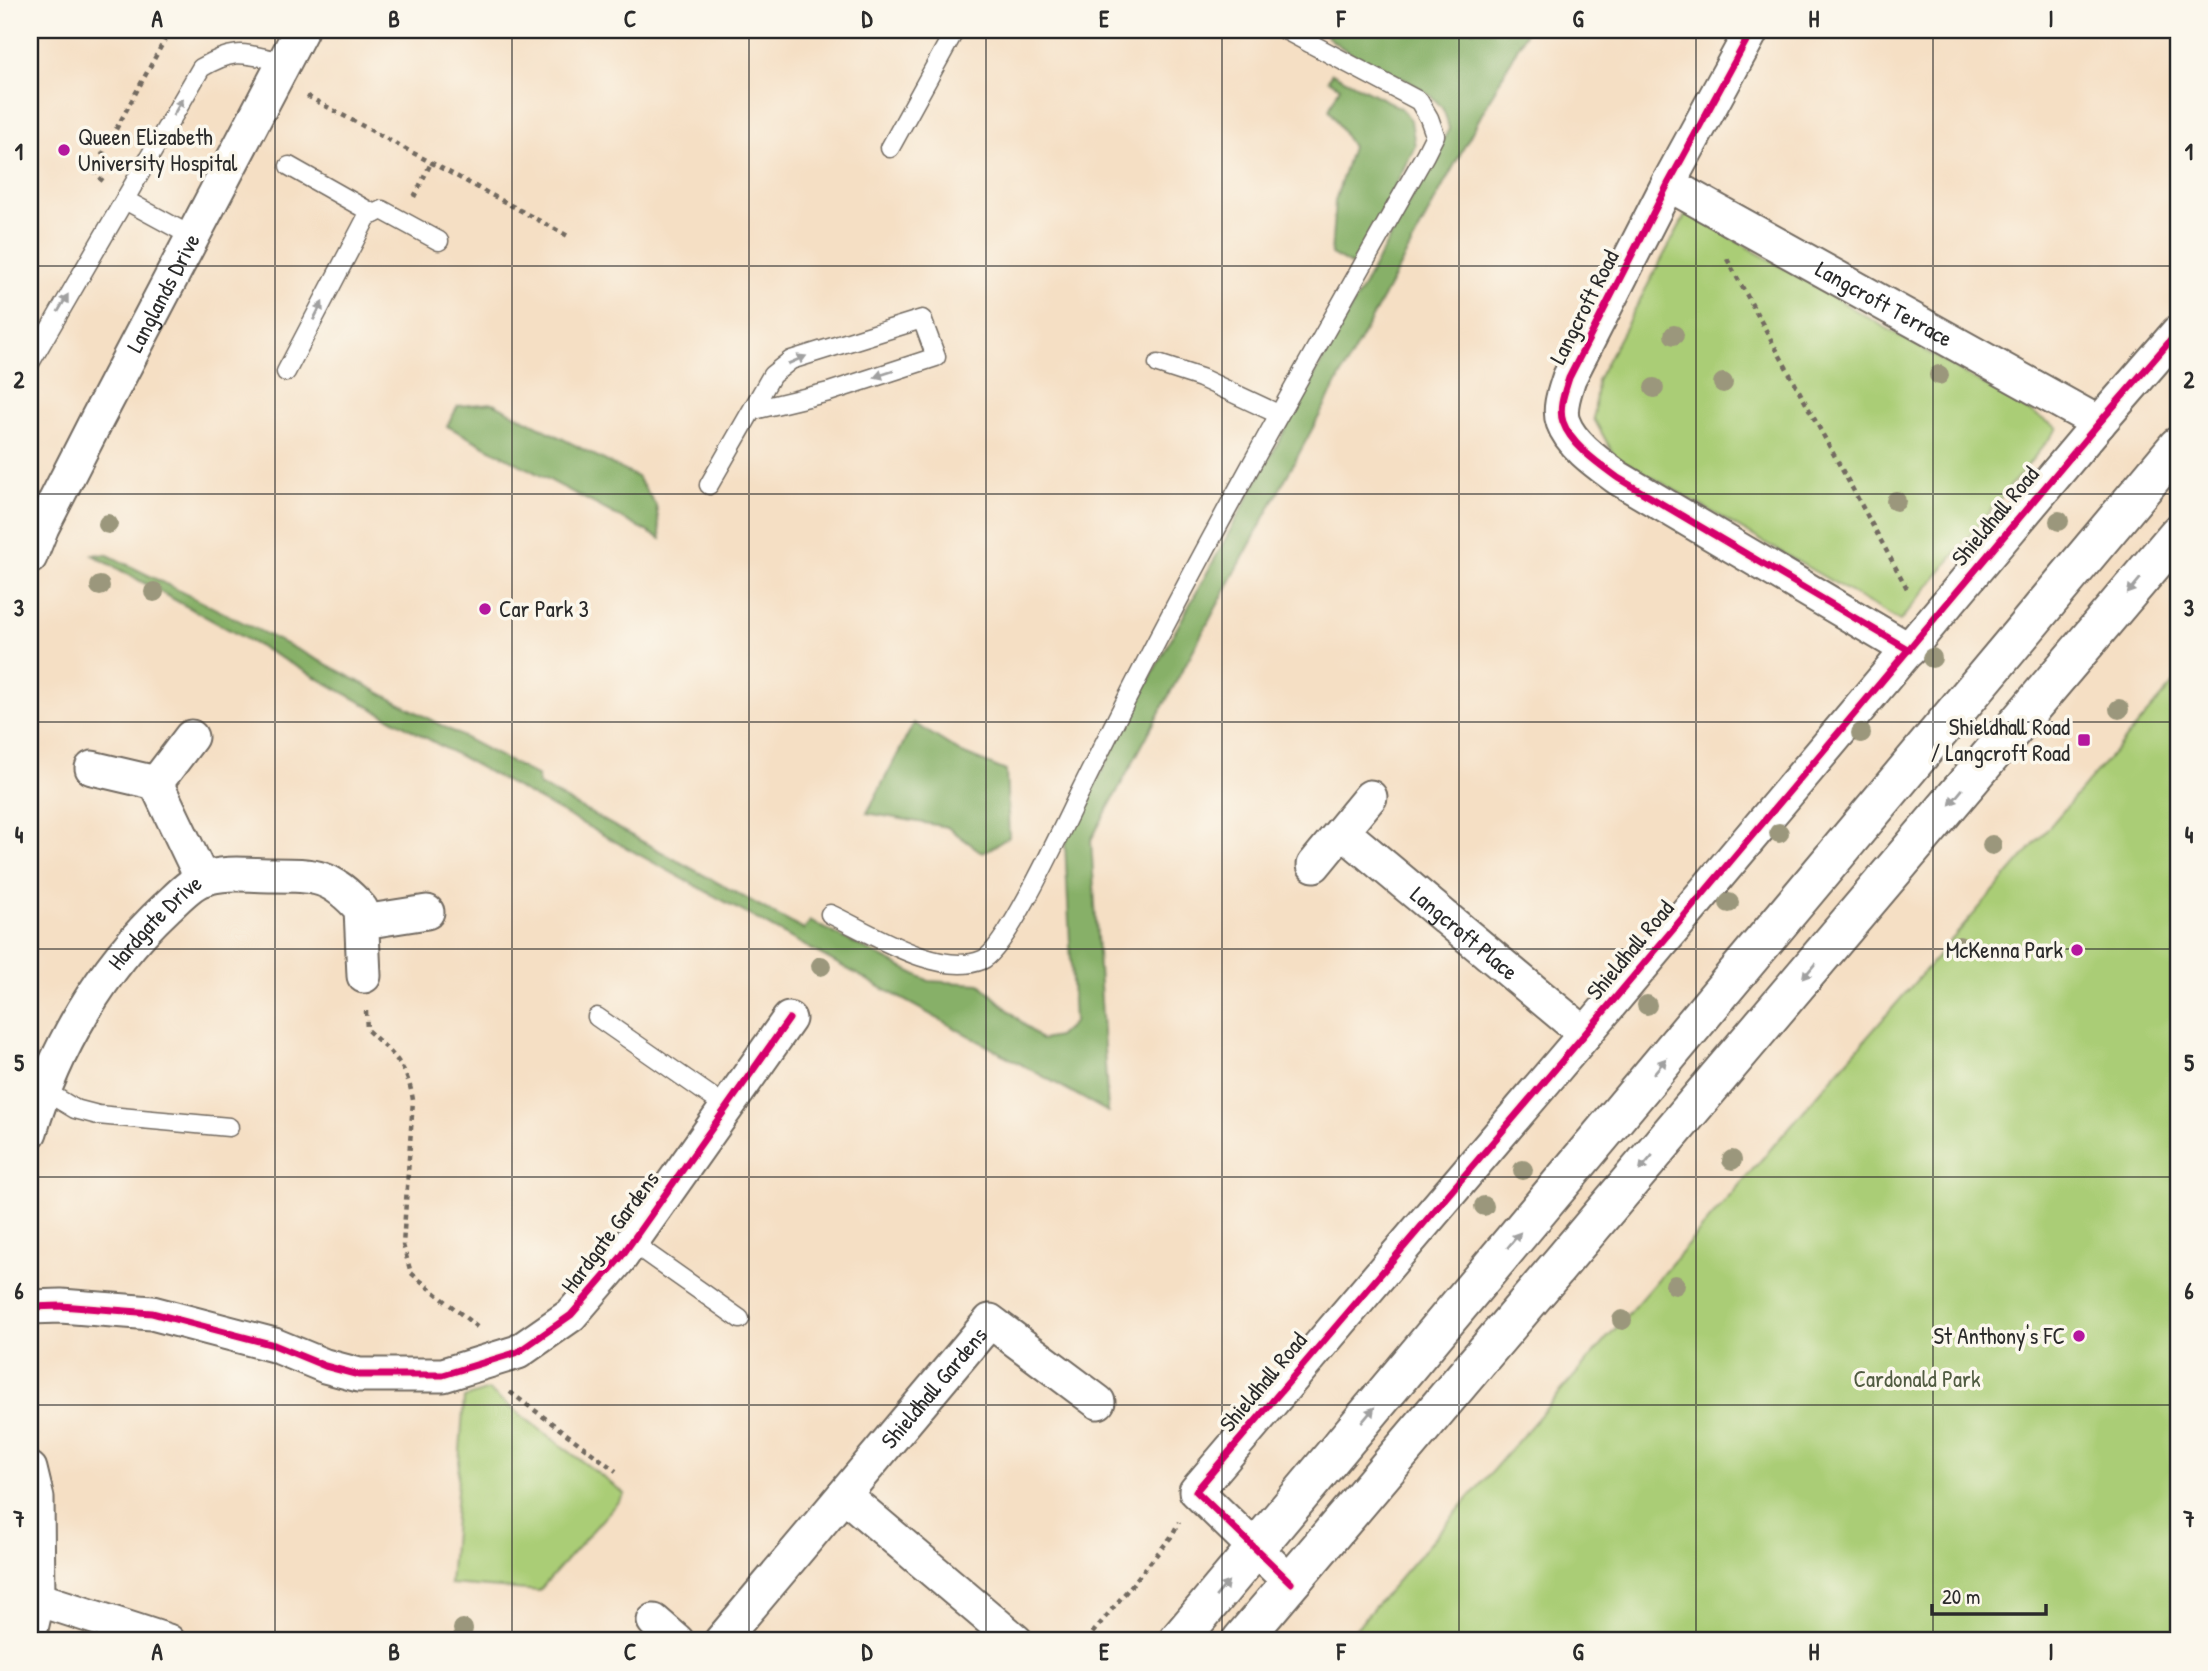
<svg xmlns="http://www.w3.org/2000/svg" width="2208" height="1671" viewBox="0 0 2208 1671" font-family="'Patrick Hand',sans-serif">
	<rect width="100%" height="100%" fill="#fbf7ec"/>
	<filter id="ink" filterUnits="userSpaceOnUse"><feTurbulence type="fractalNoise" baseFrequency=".0143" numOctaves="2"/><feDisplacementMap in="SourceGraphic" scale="14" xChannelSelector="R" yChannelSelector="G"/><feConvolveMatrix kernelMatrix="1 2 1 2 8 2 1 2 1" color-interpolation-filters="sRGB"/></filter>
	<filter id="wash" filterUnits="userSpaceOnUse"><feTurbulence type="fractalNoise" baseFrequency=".00686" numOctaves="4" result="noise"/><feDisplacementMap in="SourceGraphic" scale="28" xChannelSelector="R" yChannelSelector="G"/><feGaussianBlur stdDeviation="1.57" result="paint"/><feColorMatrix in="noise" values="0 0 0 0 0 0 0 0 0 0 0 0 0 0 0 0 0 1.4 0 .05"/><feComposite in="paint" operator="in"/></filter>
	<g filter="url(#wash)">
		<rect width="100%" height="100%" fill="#f5dfc4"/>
		<g fill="#aacd76" stroke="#6a7c50" stroke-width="2">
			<polygon points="1687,212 2058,428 1900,621 1614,455 1594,419 1597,380"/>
			<polygon points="2178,678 2178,1641 1345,1641"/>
			<polygon points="488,1390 625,1494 539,1591 450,1584 464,1398"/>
		</g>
		<g fill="#87b067" stroke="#596e49" stroke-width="2">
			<path d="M1327,30H1527L1091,840L1108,1112L91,554L108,555L322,662L537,776L539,785L804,930L810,921L929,981L980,984L1041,1040L1058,1037L1074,1022L1065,843L1153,672L1449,129C1447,122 1446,114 1442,108C1418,75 1359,66 1327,36Z"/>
			<polygon points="1332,73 1401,108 1411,120 1415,146 1360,256 1351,265 1331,254 1335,201 1352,147 1329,109 1340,87 1328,80"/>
			<polygon points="493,403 637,477 656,505 661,539 447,426 458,406"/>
			<polygon points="914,723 962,753 1006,771 1009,837 983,853 947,827 867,813"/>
		</g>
	</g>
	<g filter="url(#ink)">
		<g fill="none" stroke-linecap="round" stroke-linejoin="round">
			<g stroke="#726a61" stroke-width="21">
				<g id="lane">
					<polyline points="890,148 955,30"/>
					<polyline points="289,166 374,214"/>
					<polyline points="125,200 193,237"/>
					<path d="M30,363L201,68C238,46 246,55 285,62"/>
					<polyline points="1158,364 1201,378 1278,414"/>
					<polyline points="286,372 367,217 382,210 439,241"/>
					<polyline points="709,485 772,375 791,360 922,319 936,357 829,392 754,410"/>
					<path d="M830,914C869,932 939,978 982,960C1007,950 1065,822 1080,792C1187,575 1306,365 1425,155L1435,135L1429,118L1419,101L1285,30"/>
					<polyline points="597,1017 725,1106"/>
					<polyline points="45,1091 75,1109 98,1115 229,1127"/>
					<polyline points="631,1242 740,1319"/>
				</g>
			</g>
			<g stroke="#726a61" stroke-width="37">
				<g id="street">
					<path d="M1752,30L1668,184L1569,378C1565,391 1558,408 1563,422C1571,445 1599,464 1618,478L1909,650"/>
					<path id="s1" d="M1668,184L2099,423"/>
					<path id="s2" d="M30,557L42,527L96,421L301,30"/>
					<polyline points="92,768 156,783 191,737"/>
					<polyline points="156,783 202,879"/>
					<path id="s3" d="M1343,832L1585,1034"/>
					<polyline points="1314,865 1370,797"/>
					<polyline points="363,922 427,912"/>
					<path id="s4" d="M30,1132C55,1048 101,969 166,908C176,899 190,883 203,879C224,871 251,875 272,875C316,875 331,875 361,909L364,976"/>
					<polyline points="30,1307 61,1306 152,1313 274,1345 325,1366 359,1375 443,1375 518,1352 571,1315 621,1257 789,1019"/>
					<polyline points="30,1469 37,1498 38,1599 30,1633"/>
					<polyline points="844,1495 1016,1641"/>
					<polyline points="1291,1583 1196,1491 1585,1034 2099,423 2178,332"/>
					<polyline points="38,1599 168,1641"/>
					<polyline points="654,1621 677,1641"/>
					<path id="s5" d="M721,1641L990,1321L1098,1402"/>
				</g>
			</g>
			<g stroke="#726a61" stroke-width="42">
				<g id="primary">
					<polyline points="1178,1641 2178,446"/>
					<polyline points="1241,1641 2178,534"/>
				</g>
			</g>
			<g stroke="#726a61" stroke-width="4.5" stroke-dasharray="5 5" stroke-linecap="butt">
				<polyline points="307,96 568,236"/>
				<polyline points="103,181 96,175 96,166 170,30"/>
				<polyline points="414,197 431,163"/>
				<polyline points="1727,259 1909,592"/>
				<path d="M366,1011L367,1030C393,1054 407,1064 413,1100L403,1245L411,1273L477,1327"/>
				<polyline points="510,1392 616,1471"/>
				<polyline points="1086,1641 1171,1537 1179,1522"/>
			</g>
			<use href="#lane" stroke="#fff" stroke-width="18"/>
			<use href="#street" stroke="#fff" stroke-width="33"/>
			<use href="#primary" stroke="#fff" stroke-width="38"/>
			<g stroke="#fbf7ec" stroke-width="11">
				<g id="cycleway">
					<path d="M1752,30L1668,184L1569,378C1565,391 1558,408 1563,422C1571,445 1599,464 1618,478L1909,650"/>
					<polyline points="30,1307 61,1306 152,1313 274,1345 325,1366 359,1375 443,1375 518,1352 571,1315 621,1257 789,1019"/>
					<polyline points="1291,1583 1196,1491 1585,1034 2099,423 2178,332"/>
				</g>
			</g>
			<use href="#cycleway" stroke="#d6006c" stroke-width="7"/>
		</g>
		<g fill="#9b977c">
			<circle cx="1674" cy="335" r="10"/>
			<circle cx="1939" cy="375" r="10"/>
			<circle cx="1723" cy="383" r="10"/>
			<circle cx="1654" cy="388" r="10"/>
			<circle cx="1896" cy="501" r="10"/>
			<circle cx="2059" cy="521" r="10"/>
			<circle cx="108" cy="524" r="10"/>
			<circle cx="100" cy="586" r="10"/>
			<circle cx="154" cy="592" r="10"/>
			<circle cx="1932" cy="658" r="10"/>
			<circle cx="2119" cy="709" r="10"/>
			<circle cx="1861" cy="733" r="10"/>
			<circle cx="1779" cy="833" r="10"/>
			<circle cx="1992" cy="845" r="10"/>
			<circle cx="1729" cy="903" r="10"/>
			<circle cx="1959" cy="946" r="10"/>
			<circle cx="821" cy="966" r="10"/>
			<circle cx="1647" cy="1005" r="10"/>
			<circle cx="1732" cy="1160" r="10"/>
			<circle cx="1523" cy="1170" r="10"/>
			<circle cx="1484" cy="1206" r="10"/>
			<circle cx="1675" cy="1285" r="10"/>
			<circle cx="1622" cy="1320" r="10"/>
			<circle cx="463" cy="1629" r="10"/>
		</g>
		<defs><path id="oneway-solid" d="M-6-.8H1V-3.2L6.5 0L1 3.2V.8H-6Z" transform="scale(1.75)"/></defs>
		<g fill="#a0a0a0">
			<use href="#oneway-solid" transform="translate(178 107) rotate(-60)"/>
			<use href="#oneway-solid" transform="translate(63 303) rotate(-60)"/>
			<use href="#oneway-solid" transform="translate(318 311) rotate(-63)"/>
			<use href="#oneway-solid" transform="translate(797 360) rotate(-23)"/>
			<use href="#oneway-solid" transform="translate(884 374) rotate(162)"/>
			<use href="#oneway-solid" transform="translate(2134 586) rotate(130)"/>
			<use href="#oneway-solid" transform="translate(1956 797) rotate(130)"/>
			<use href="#oneway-solid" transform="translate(1809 971) rotate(130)"/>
			<use href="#oneway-solid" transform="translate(1660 1066) rotate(-50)"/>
			<use href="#oneway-solid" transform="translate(1646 1163) rotate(130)"/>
			<use href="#oneway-solid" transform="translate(1514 1240) rotate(-50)"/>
			<use href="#oneway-solid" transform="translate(1368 1415) rotate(-50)"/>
			<use href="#oneway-solid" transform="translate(1222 1589) rotate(-50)"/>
		</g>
	</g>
	<path fill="none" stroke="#2b2b2b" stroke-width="2" stroke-opacity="0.55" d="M275,30V1641M512,30V1641M749,30V1641M986,30V1641M1222,30V1641M1459,30V1641M1696,30V1641M1933,30V1641M30,266H2178M30,494H2178M30,722H2178M30,949H2178M30,1177H2178M30,1405H2178"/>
	<g fill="#b5179e" stroke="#fbf7ec" stroke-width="2.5">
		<circle cx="64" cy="150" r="7"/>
		<circle cx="485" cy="609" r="7"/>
		<rect x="2077" y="733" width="14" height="14" rx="3.5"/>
		<circle cx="2077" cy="950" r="7"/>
		<circle cx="2079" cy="1336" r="7"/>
	</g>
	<g text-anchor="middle" stroke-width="7" stroke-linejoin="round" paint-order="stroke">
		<g font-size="23" fill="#2b2b2b" stroke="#fbf7ec" text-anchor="end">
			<text x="78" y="145" text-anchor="start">Queen Elizabeth<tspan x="78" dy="26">University Hospital</tspan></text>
			<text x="499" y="617" text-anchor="start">Car Park 3</text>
			<text x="2070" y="735">Shieldhall Road<tspan x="2070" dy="26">/ Langcroft Road</tspan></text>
			<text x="2063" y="958">McKenna Park</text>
			<text x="2065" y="1344">St Anthony's FC</text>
		</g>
		<g font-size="23" fill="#2b2b2b" stroke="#fbf7ec">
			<text dy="8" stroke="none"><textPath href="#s2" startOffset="296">Langlands Drive</textPath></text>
			<text dy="8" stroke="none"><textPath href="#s1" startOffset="247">Langcroft Terrace</textPath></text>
			<text transform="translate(1584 307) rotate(-63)" y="8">Langcroft Road</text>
			<text transform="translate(1995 516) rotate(-50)" y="8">Shieldhall Road</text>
			<text dy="8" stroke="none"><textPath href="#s4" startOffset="247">Hardgate Drive</textPath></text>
			<text dy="8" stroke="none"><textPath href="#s3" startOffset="158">Langcroft Place</textPath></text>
			<text transform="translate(1630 950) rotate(-50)" y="8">Shieldhall Road</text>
			<text transform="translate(610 1232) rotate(-53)" y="8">Hardgate Gardens</text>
			<text transform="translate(1263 1382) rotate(-50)" y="8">Shieldhall Road</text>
			<text dy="8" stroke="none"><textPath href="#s5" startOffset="331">Shieldhall Gardens</textPath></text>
		</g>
		<g font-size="23" fill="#515c42" stroke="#fbf7ec">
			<text x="1917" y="1387">Cardonald Park</text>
		</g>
	</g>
	<rect width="2208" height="1671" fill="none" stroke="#fbf7ec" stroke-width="77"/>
	<path d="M1932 1604v10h114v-10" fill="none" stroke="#2b2b2b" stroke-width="3.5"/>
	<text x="1942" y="1604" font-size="21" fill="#2b2b2b" stroke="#fbf7ec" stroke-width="5" paint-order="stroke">20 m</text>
	<rect x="38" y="38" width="2132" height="1594" fill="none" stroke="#2b2b2b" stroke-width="2.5"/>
	<g font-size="23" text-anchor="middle" font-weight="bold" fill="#2b2b2b">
		<text x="157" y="27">A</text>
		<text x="394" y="27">B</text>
		<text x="630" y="27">C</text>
		<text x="867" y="27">D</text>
		<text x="1104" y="27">E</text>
		<text x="1341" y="27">F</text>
		<text x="1578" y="27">G</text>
		<text x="1814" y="27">H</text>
		<text x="2051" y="27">I</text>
		<text x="19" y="160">1</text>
		<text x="2189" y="160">1</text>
		<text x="19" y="388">2</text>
		<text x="2189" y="388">2</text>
		<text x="19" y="616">3</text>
		<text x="2189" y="616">3</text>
		<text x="19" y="843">4</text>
		<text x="2189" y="843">4</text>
		<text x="19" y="1071">5</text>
		<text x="2189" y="1071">5</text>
		<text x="19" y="1299">6</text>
		<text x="2189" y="1299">6</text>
		<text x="19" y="1527">7</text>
		<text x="2189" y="1527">7</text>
		<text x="157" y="1660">A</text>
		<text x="394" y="1660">B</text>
		<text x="630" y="1660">C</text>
		<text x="867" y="1660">D</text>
		<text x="1104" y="1660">E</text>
		<text x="1341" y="1660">F</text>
		<text x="1578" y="1660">G</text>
		<text x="1814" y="1660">H</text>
		<text x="2051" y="1660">I</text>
	</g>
</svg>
